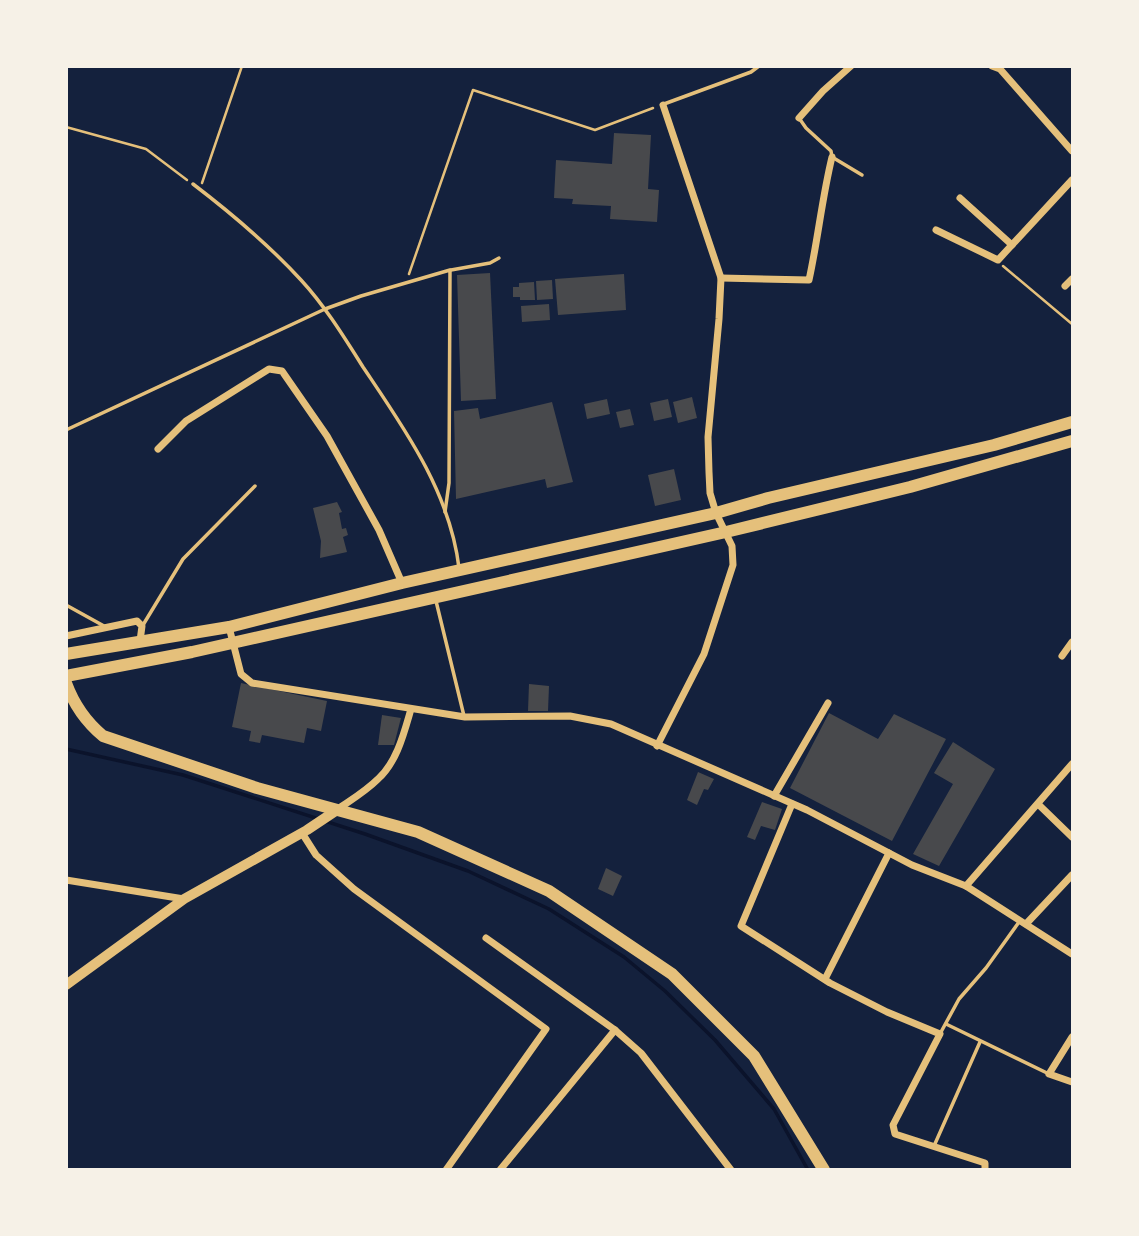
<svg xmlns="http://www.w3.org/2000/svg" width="1139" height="1236" viewBox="0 0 1139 1236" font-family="'Times New Roman',serif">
	<rect width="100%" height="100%" fill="#14213d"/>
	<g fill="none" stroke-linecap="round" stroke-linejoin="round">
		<polyline stroke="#0b132b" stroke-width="3.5" points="66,749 183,775 365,834 468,871 549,909 624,957 665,991 715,1040 774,1109 808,1170"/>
	</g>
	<g fill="#48494c">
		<polygon points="614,133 651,135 648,189 659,190 657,222 610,219 611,206 572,204 573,199 554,198 556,160 612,164"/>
		<polygon points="490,273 496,399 461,401 457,275"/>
		<polygon points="624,274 626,310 558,315 555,279"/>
		<polygon points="552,280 553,299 537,300 536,281"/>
		<polygon points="534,282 535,300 520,300 520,297 513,297 513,287 519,287 519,283"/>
		<polygon points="549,304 550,320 522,322 521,306"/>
		<polygon points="692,397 697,418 678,423 673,402"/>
		<polygon points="607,399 610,414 587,419 584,404"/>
		<polygon points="668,399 672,417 654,421 650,403"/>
		<polygon points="552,402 573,482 547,488 545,479 456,499 454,411 478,408 480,419"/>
		<polygon points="630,409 634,425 620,428 616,412"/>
		<polygon points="674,469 681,500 655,506 648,475"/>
		<polygon points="337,502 342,512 339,513 342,529 346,528 348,535 343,537 347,552 320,558 321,541 313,508"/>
		<polygon points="241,683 327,701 321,731 307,728 304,743 262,735 260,743 249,741 251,731 232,727"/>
		<polygon points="529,684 549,686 548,711 528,711"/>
		<polygon points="829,713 878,739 894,714 946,739 892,841 790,788"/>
		<polygon points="382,715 401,718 394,745 378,745"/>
		<polygon points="953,742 995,769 939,866 913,854 953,784 934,773"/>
		<polygon points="698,772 714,779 708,790 704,789 697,805 687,800"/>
		<polygon points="762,802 782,809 775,830 761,826 755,840 747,837"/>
		<polygon points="606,868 622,876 613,896 598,889"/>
	</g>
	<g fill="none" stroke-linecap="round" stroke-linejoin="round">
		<g stroke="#e5c07b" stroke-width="2.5">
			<polyline points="66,127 146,149 187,180"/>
			<polyline points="202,183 242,66"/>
			<polyline points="1003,266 1072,324"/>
			<polyline points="409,274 473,90 595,130 653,108"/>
		</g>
		<g stroke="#e5c07b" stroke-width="3.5">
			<polyline points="664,104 751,72 759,66"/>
			<polyline points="799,118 806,128 831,151 832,157 862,175"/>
			<path d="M193,184C231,213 268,244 301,280C325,306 344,337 363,367C404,428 450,492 459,568"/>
			<polyline points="451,270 490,263 499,258"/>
			<polyline points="66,430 325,309 361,296 450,270 449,483 445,512"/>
			<polyline points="436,601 464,716"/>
			<polyline points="66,605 104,626"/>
			<polyline points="143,625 183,559 255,486"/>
			<polyline points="946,1024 1047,1073"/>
			<polyline points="941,1032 959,999 986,968 1019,922"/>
			<polyline points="934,1146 980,1042"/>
		</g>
		<g stroke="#e5c07b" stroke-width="7">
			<polyline points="992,66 1000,69 1072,151"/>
			<polyline points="799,118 823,91 851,66"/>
			<polyline points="960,198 1012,245"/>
			<polyline points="936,230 998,260 1072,180"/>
			<path d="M721,278L809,280C818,239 822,198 832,157"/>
			<polyline points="1065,286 1072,279"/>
			<polyline points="158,449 186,421 269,369 282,371 327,436 379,530 402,583"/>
			<polyline points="229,627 241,674 252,683 465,717 570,716 611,724 807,810 912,865 966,886 1072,954"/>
			<polyline points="66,636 137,621 142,626 140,641"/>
			<polyline points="1062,656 1072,642"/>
			<polyline points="657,746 704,654 733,565 732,546 716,513 710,493 709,472 708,437 719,319 721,278 663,105"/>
			<polyline points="774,796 828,703"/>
			<polyline points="792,804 741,926 830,983 887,1012 940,1034 893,1125 895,1134 985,1163 985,1170"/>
			<polyline points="1038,804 1072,837"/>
			<path d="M338,809C351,800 366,791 378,779C397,762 404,733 411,709"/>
			<polyline points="302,833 316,855 354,889 546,1029 446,1170"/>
			<polyline points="66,880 184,899"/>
			<polyline points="966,886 1072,764"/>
			<polyline points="1026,924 1072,875"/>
			<polyline points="486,938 615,1030 641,1053 731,1170"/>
			<polyline points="825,979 889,853"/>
			<polyline points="1072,1037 1049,1074 1072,1082"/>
			<polyline points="500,1170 615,1030"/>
		</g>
		<polyline stroke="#e5c07b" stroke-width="10" points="66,985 184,899 307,830 337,810"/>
		<path stroke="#e5c07b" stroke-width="12" d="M66,683C74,705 85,721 103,736L257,788L418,832L549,891L672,974L754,1056L824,1170"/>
		<g stroke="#e5c07b" stroke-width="12">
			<polyline points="66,654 229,627 402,583 716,513 768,498 994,445 1072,422"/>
			<polyline points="66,676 192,652 726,532 910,487 1072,441"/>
		</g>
	</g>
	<rect width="1139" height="1236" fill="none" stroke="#f6f1e7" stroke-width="136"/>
</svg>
